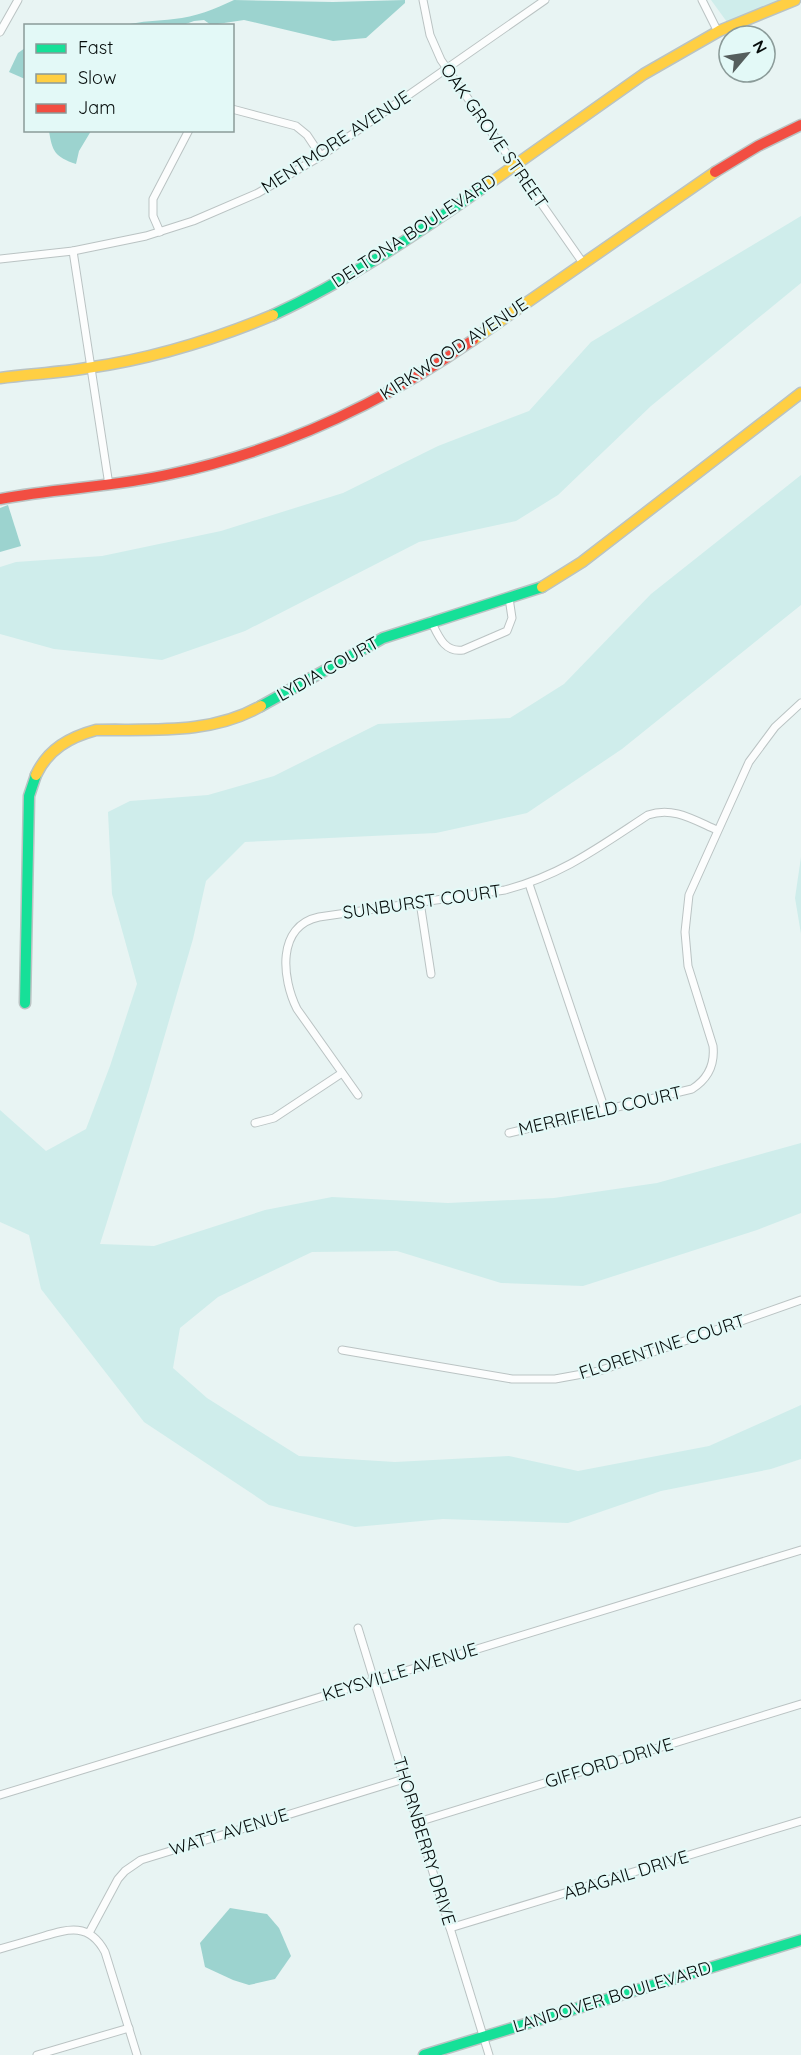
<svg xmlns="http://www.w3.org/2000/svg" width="801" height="2055" viewBox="0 0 801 2055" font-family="Quicksand,sans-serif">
	<rect width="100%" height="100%" fill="#e8f4f3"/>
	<g fill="#cfedeb">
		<polygon points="711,0 783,0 727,22"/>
		<polygon points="801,216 801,283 651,406 558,495 516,521 419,542 245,631 162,660 54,649 0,634 0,567 16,562 102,556 221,531 343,493 438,446 529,411 591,342"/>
		<polygon points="801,475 801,605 622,749 527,813 436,833 245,842 206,881 193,939 149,1089 100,1244 154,1246 265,1210 332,1197 448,1203 554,1198 657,1183 801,1143 801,1213 757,1230 583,1286 501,1283 397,1251 312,1252 218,1297 180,1328 173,1368 207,1398 299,1456 395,1462 509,1456 578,1471 709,1446 801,1405 801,1459 771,1469 661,1491 568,1523 443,1519 355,1527 269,1505 144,1422 41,1289 29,1235 0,1222 0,1110 46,1151 86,1129 110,1066 137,984 112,894 108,812 130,801 208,795 274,776 378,724 510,718 564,684 651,594"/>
		<polygon points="801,857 801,934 795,898"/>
	</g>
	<g fill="#9cd3cf">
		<path d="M234,0L333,2L405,0V3L366,38L333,41L244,20L211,25L204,20L194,21L183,25H125C142,21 157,21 174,19C195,17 215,9 234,0Z"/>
		<polygon points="25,48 25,79 9,72 18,53"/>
		<path d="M49,131H91L79,151L76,164C55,157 52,151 49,131Z"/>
		<polygon points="8,505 21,546 0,552 0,508"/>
		<polygon points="230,1908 267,1914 279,1928 291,1956 275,1979 249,1985 233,1980 205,1967 200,1943"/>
	</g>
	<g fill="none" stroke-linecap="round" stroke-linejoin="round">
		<g stroke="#bac3c3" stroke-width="9">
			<g id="street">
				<polyline points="423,0 430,35 441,60 583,263"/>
				<polyline points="702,0 718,32"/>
				<polyline points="0,32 18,0"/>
				<polyline points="232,109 296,126 307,135 321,156"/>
				<polyline points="160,232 153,216 153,199 189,130"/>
				<polyline points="73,251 109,485"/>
				<polyline points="0,259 73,251 146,236 193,221 258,193 321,156 545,0"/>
				<path d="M431,621C438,635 444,653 463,650L507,631L512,618L509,598"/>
				<polyline points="529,884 605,1110"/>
				<polyline points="420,902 431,974"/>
				<path d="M358,1095L297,1009C282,979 276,926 319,917L505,890C562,875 599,847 648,815C673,806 694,820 717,830"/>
				<polyline points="255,1123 274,1118 342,1073"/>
				<path d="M509,1133L692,1089C708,1079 715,1065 713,1046L688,966L685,932L689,895L749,762L775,727L801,703"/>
				<polyline points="342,1350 512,1379 555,1379 599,1371 801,1300"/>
				<polyline points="358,1628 489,2055"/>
				<polyline points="0,1795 801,1550"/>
				<polyline points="418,1822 801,1704"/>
				<polyline points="450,1928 801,1821"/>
				<polyline points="89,1933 118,1879 125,1871 141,1860 404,1779"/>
				<path d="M0,1949C14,1945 27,1941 41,1937C68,1929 89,1922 105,1952L137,2055"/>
				<polyline points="37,2055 129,2028"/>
			</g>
		</g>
		<g stroke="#bac3c3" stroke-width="13">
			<g id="fast">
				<path d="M273,315C349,280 418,233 487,185"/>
				<polyline points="261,706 383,638 542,587"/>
				<polyline points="25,1003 29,796 36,775"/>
				<polyline points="424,2055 801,1940"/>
			</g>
		</g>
		<g stroke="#bac3c3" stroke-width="13">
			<g id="slow">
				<polyline points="487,185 644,74 719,31 795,0"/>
				<polyline points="473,340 715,172"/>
				<path d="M0,378C29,374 58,373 87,368C151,359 213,340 273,315"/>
				<polyline points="542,587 582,562 801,393"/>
				<path d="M36,775C48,749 70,737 96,730C152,729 211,735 261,706"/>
			</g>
		</g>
		<g stroke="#bac3c3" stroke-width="13">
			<g id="jam">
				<polyline points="715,172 758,146 801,125"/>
				<path d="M0,499C57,488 115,487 171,474C279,451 382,403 473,340"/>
			</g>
		</g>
		<use href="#street" stroke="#fcfdfd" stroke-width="7"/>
		<use href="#fast" stroke="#16e098" stroke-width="10"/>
		<use href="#slow" stroke="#ffcf43" stroke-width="10"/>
		<use href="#jam" stroke="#f24e42" stroke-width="10"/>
	</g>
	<g text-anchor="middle" stroke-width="4.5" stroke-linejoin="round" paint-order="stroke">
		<g font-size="18" fill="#060d0c" stroke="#e3f9f7">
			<text transform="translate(494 136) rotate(55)" y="6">OAK GROVE STREET</text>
			<text transform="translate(336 142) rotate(-33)" y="6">MENTMORE AVENUE</text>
			<text transform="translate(414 231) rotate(-33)" y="6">DELTONA BOULEVARD</text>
			<text transform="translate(454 349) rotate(-33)" y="6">KIRKWOOD AVENUE</text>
			<text transform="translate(328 669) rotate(-29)" y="6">LYDIA COURT</text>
			<text transform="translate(422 902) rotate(-8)" y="6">SUNBURST COURT</text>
			<text transform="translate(600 1111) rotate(-13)" y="6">MERRIFIELD COURT</text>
			<text transform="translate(662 1347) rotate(-18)" y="6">FLORENTINE COURT</text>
			<text transform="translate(400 1672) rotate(-17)" y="6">KEYSVILLE AVENUE</text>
			<text transform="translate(609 1763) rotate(-17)" y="6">GIFFORD DRIVE</text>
			<text transform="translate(229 1832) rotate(-17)" y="6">WATT AVENUE</text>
			<text transform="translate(424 1841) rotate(73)" y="6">THORNBERRY DRIVE</text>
			<text transform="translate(626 1875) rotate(-17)" y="6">ABAGAIL DRIVE</text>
			<text transform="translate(612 1997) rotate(-17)" y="6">LANDOVER BOULEVARD</text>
		</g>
	</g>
	<rect x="24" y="24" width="210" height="108" fill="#e3f9f7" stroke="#8b9b99" stroke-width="1.5"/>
	<rect x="36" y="44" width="30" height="9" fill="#16e098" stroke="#8b9b99" stroke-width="1.5"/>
	<text x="78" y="54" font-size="18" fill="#060d0c">Fast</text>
	<rect x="36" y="74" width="30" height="9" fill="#ffcf43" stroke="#8b9b99" stroke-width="1.5"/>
	<text x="78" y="84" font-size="18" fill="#060d0c">Slow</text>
	<rect x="36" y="104" width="30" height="9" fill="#f24e42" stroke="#8b9b99" stroke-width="1.5"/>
	<text x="78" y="114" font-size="18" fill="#060d0c">Jam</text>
	<g transform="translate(747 54) rotate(61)"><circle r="28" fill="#e3f9f7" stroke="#8b9b99" stroke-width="1.5"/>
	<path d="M0-4.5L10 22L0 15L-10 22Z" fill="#555e5d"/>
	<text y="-9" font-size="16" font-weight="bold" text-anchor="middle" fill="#060d0c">N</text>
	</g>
</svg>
